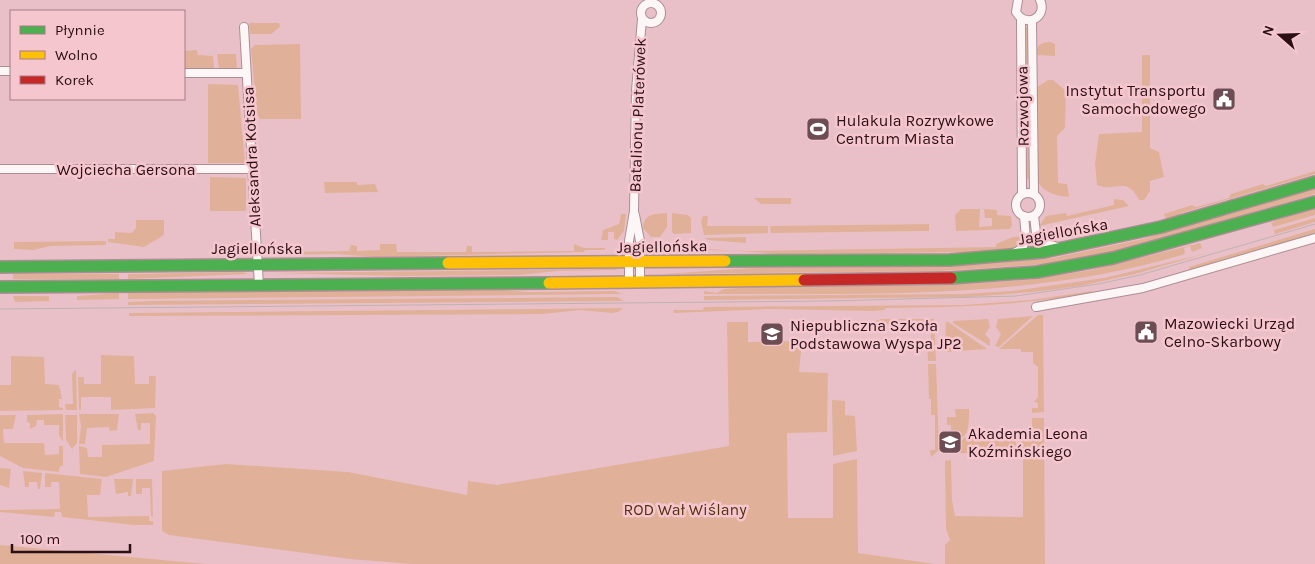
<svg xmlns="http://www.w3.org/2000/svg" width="1315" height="564" viewBox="0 0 1315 564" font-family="Karla,sans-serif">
	<rect width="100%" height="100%" fill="#eac0c8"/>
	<g fill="#e0b198">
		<polygon points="249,23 279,23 280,27 271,34 250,34"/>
		<polygon points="1027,27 1029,179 1027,179 1025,28"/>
		<path d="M1051,42L1055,44V56L1036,55C1036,45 1041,42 1051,42Z"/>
		<polygon points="300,44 301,119 260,119 257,114 251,49 255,45"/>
		<polygon points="197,50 198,55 213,56 214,69 184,69 184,51"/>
		<polygon points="217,54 236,54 237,69 219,69"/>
		<path d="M1142,55H1150V148L1159,152L1164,177L1150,181V191L1144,200H1139C1127,175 1115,193 1097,185L1095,164L1099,134L1142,132Z"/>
		<path d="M1048,80H1053L1066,91L1065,128L1057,136L1058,183L1067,184L1069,197C1057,196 1044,193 1038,182L1036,88Z"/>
		<polygon points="208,84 238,85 245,163 208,163"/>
		<polygon points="1315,171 1315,174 1181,213 1181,215 1166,219 1164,214 1192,205 1196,207 1229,198 1231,194 1263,184 1266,186"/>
		<polygon points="210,177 246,178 246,211 210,211"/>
		<polygon points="324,182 357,182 357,185 375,184 378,192 325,193"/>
		<polygon points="1315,188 1315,194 1124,250 1046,264 941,271 662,274 752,268 970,265 1053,258 1143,239"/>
		<polygon points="754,198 791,198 791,204 761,204"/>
		<polygon points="1114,199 1123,200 1129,206 1039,226 1046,216 1066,213 1067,216 1114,205"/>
		<polygon points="1315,208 1315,215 1273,227 1271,223 1276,220"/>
		<polygon points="961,209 980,209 979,227 992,226 992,218 985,218 984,209 997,210 997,215 1011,216 1012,225 1010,229 956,231 955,215"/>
		<path d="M667,213V227L660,237H651L643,228C644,213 655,214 667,213Z"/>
		<polygon points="672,213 688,215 691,218 691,233 674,234 672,232"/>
		<polygon points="621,214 626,214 624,231 617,240 614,239 614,232 608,232 608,240 601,240 603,230 619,224"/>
		<polygon points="703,216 708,216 707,226 768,226 768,233 704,235 701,222"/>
		<polygon points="1315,218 1315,222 1275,234 1274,230"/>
		<polygon points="136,220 164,220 164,235 144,247 108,242 108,239 115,239 115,232 132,233 136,228"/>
		<polygon points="929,224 929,231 771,233 770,226"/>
		<polygon points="1315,229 1315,234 1190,272 1189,267"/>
		<polygon points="1022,236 1019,246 1014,249 973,252 776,254 726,250 662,251 662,247 747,251 996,247 996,244 1013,237"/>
		<polygon points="746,237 746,243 708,240 704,238"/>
		<polygon points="106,241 106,245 51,246 33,250 14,249 14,242"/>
		<path d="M1200,243L1202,248L1192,252L1190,246L1184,248L1185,254C1029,301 865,293 704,294V291L717,293L723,289L773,286L963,284L1028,280L1091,270Z"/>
		<polygon points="380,244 396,244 397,252 466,252 467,246 472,246 472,252 574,251 574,244 584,248 605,248 605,250 585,250 584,252 376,257 335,254 275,255 268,250 284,245 290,247 290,252 349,251 351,245 357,246 357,251 380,250"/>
		<polygon points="1204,254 1135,274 1080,286 1033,292 967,297 704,300 704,296 964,294 1012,291 1104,278"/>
		<polygon points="615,269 619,270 557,271 520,275 401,276 268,273"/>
		<polygon points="243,272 248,274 128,279 128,274"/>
		<rect x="13" y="274" width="106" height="5"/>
		<polygon points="491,289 530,292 615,291 622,294 128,299 128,292"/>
		<path d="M1092,291L1093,296H1090L1087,293C1020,306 953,307 885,308V310L873,311L769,309L674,313L673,310H703L704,307L963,305L1031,300Z"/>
		<polygon points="119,293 119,299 77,300 77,296"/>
		<polygon points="13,296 49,296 49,301 15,302"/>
		<polygon points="617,297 624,301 128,305 128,302 150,301"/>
		<polygon points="623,308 618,312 612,313 580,310 543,314 129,316 129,313"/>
		<polygon points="1038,315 1043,315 1044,412 1032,413 1032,408 1038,408 1038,403 1034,402 1038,397 1038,367 1033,363 1033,352 1021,352 1021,349 999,349"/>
		<polygon points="1033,316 999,347 995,346 1001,334 996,327 998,319"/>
		<polygon points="882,319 934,319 936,361 928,361 927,342 931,342 931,324 865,324"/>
		<polygon points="988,319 990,327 985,334 990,340 990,346 953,323 953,321"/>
		<polygon points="727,322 748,322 748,342 802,341 799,372 828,373 827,432 787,433 788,518 833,518 833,464 857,459 858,553 935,564 412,564 350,559 169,535 162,531 162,471 226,464 348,472 467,495 468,481 497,485 729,446"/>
		<polygon points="946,322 948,322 987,349 945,352"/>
		<polygon points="101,355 134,356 135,384 149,384 149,376 156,376 155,408 111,410 111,397 81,397 81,410 79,410 78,377 84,377 84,384 101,384"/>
		<polygon points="11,356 44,357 45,384 59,385 62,399 59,399 59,407 63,408 63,410 0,411 0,385 11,385"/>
		<polygon points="928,364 936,364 939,450 931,457 930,450 935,450 935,415 931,415 931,399 929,399"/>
		<polygon points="76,369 77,410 66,410 65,404 73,404 72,374"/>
		<polygon points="832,400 845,401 845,415 855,416 857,451 833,456"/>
		<path d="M955,409H969C969,439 967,432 949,448L945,431H951V425H947V417H956Z"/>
		<polygon points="153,413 156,416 154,461 106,477 80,474 79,446 87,448 88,457 102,457 102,445 150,444 150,423 141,423 141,430 138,430 135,414"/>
		<polygon points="63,414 63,441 59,436 59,425 44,425 44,420 37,420 36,426 30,429 30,423 27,422 27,415"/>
		<polygon points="79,414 119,414 117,430 110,431 109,427 87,428 85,444 79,444 81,426"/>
		<polygon points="0,415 16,415 13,429 3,429 4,443 44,443 45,455 59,454 59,446 63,446 63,466 60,466 59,472 23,468 0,456"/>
		<polygon points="65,415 77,415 77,443 72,449 66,440"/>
		<polygon points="1032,418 1044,418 1045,564 945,564 945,545 950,540 946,529 945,461 951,460 952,500 955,516 1023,517 1023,454 1019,453 1019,437 1032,437"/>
		<polygon points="967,436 1016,437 1016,453 1012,453 1012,451 1006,451 1006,453 950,453 949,450"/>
		<polygon points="0,468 11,469 9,488 0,485"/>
		<polygon points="23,471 42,473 40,489 38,489 37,482 29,482 29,487 25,487"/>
		<polygon points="45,473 102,479 100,495 87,495 88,517 149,516 149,521 153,521 153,525 134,525 62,517 61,512 55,512 54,517 0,512 0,510 60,509 59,482 51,482 51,487 45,487"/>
		<polygon points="114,479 133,479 131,496 128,496 128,492 116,494"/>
		<polygon points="136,479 152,479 153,517 151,516 150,488 142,488 142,494 136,494"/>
		<polygon points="0,545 206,564 0,564"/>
	</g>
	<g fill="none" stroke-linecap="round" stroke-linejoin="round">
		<g stroke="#ad8d94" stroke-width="10">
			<g id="street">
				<path d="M1018,0L1016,12C1026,29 1048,17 1040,0"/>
				<circle cx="651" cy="13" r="10"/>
				<polyline points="1021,19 1022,194"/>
				<polyline points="1032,21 1034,194"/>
				<polyline points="244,27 259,286"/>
				<polyline points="0,71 11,71"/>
				<polyline points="184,73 246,73"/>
				<polyline points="0,169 252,169"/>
				<circle cx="1028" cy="205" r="12"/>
				<polyline points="635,215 640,241 640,282"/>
				<polyline points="1034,216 1037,241 1058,247"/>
				<path d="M1014,253C1030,247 1025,231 1024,216"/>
				<polyline points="629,282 629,241 634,211 636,91 642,19"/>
				<polyline points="1036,307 1143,288 1315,238"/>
			</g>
		</g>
		<g stroke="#ad8d94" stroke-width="14">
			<g id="fast">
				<polyline points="725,261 950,260 1044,252 1161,227 1315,182"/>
				<polyline points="0,267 448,263"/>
				<polyline points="951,278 1037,272 1113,258 1315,202"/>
				<polyline points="0,287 549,283"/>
			</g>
		</g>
		<g stroke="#ad8d94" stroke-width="14">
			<g id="slow">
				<polyline points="448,263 725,261"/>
				<polyline points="549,283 804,280"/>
			</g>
		</g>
		<g stroke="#ad8d94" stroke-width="14">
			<polyline id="jam" points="804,280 951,278"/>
		</g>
		<use href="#street" stroke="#fcf6f7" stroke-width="8"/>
		<use href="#fast" stroke="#4caf50" stroke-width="11"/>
		<use href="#slow" stroke="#ffc107" stroke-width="11"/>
		<use href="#jam" stroke="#c62828" stroke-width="11"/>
		<polyline stroke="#bdb2b4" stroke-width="1" points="0,309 828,301 1016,296 1098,284 1140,275 1315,224"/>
	</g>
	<defs>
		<g id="civic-square" transform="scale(1.25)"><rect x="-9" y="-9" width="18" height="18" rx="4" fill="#6d4d54" stroke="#f6c6ce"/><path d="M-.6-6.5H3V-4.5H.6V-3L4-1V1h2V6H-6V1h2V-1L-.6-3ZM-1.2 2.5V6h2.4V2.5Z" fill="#fff"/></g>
		<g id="stadium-square" transform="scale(1.25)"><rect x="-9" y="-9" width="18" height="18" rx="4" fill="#6d4d54" stroke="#f6c6ce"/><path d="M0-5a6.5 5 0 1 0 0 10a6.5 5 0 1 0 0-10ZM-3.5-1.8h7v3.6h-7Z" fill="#fff"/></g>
		<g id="school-square" transform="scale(1.25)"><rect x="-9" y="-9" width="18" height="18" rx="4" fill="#6d4d54" stroke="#f6c6ce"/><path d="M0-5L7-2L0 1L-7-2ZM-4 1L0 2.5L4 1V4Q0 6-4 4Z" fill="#fff"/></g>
		<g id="university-square" transform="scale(1.25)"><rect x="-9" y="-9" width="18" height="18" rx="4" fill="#6d4d54" stroke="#f6c6ce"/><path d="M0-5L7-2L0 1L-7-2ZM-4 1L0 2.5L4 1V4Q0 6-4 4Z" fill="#fff"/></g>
	</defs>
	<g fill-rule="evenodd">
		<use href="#civic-square" x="1224" y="99"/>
		<use href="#stadium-square" x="818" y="129"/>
		<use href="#civic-square" x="1146" y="332"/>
		<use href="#school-square" x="772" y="334"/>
		<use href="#university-square" x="950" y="442"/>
	</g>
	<g text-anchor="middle" stroke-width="5" stroke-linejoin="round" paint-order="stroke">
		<g font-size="16" fill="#2a0f15" stroke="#f6c6ce" text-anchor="start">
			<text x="1206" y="96" text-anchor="end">Instytut Transportu<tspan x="1206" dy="18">Samochodowego</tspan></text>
			<text x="836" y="126">Hulakula Rozrywkowe<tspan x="836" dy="18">Centrum Miasta</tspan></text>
			<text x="1164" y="329">Mazowiecki Urząd<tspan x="1164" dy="18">Celno-Skarbowy</tspan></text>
			<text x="790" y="331">Niepubliczna Szkoła<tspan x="790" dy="18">Podstawowa Wyspa JP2</tspan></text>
			<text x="968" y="439">Akademia Leona<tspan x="968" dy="18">Koźmińskiego</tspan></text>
		</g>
		<g font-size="16" fill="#2a0f15" stroke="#f6c6ce">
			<text transform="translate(1022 106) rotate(-91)" y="6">Rozwojowa</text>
			<text transform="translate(637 115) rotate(-88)" y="6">Batalionu Platerówek</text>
			<text transform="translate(251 157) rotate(-93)" y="6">Aleksandra Kotsisa</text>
			<text x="126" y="175">Wojciecha Gersona</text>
			<text transform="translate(1063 231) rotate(-10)" y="6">Jagiellońska</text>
			<text transform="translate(662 246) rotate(-1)" y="6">Jagiellońska</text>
			<text x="257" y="254">Jagiellońska</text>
		</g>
		<g font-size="16" fill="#53330c" stroke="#f6c6ce">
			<text x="685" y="515">ROD Wał Wiślany</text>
		</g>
	</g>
	<rect x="10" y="10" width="175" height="90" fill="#f6c6ce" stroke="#a47d84"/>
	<rect x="20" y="26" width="25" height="8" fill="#4caf50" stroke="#a47d84"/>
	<text x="55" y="35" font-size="15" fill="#2a0f15">Płynnie</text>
	<rect x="20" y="51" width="25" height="8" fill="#ffc107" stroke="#a47d84"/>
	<text x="55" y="60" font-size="15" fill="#2a0f15">Wolno</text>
	<rect x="20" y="76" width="25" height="8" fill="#c62828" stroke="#a47d84"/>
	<text x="55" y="85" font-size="15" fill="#2a0f15">Korek</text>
	<g transform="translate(1280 35) rotate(290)" stroke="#f6c6ce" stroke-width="4" paint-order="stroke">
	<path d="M0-4L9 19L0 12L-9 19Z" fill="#2a0f15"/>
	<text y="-8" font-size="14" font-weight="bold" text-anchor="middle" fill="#2a0f15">N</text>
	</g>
	<path d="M12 544v8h118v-8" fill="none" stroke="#2a0f15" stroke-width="2.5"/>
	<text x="20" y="544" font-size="15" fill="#2a0f15" stroke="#f6c6ce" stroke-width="4" paint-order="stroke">100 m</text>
</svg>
